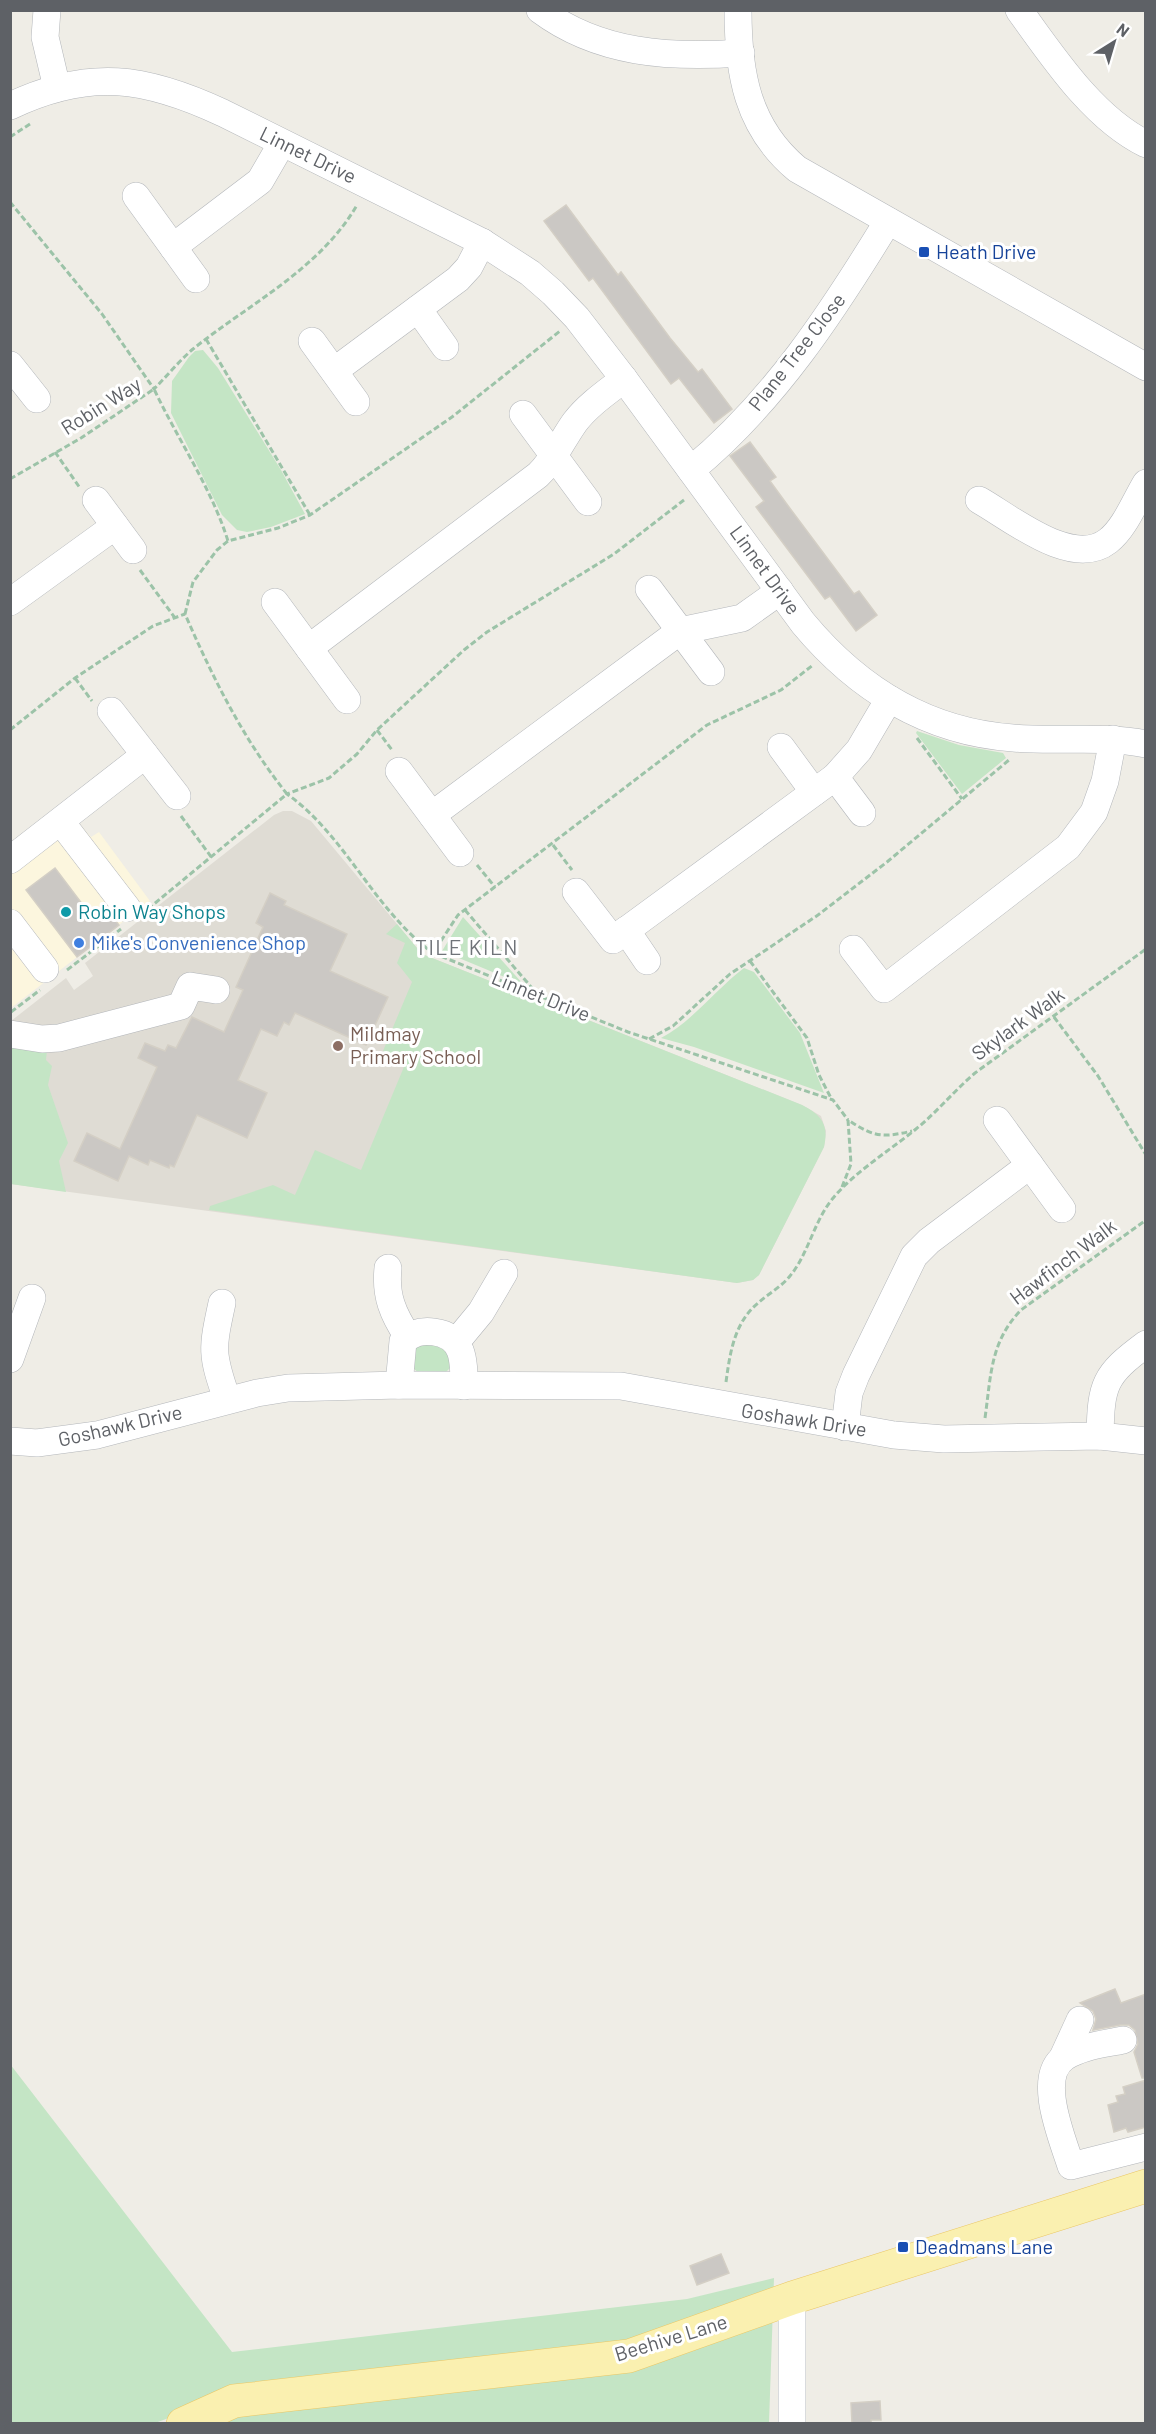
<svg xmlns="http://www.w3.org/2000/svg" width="1156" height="2434" viewBox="0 0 1156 2434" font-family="Barlow,sans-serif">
	<rect width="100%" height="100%" fill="#efede6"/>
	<polygon fill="#fcf6de" points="79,823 91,837 99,832 150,901 11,1008 11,873"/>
	<polygon fill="#dfdcd4" points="283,811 292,811 311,821 422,954 802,1105 821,1116 826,1131 824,1147 759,1275 753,1280 737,1283 11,1184 11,1021 66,978 74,990 93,976 85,963 274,815"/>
	<g fill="#c4e5c5">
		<polygon points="203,350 218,368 281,470 305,514 271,527 247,532 237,530 222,515 171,413 172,381 189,357 195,351"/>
		<polygon points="917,731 959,745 1003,753 1006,758 962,794 916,733"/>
		<polygon points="463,917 524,985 442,951"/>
		<path d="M397,924L422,954L802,1105C822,1115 829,1125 824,1147L759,1275L753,1280L737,1283L209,1210L210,1206L273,1185L295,1195L315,1150L361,1170L406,1062L383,1051L412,982L397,963L405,943L386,934Z"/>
		<path d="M744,968L754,972L800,1033L824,1093L694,1047L661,1038C693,1021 715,990 744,968Z"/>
		<polygon points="11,1044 47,1050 46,1060 52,1066 48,1085 68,1143 59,1161 66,1192 11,1184"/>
		<polygon points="414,1341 450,1346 450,1368 445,1373 420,1374 413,1368"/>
		<polygon points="10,2064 232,2352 687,2299 774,2278 769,2423 228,2424 224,2398 155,2423 11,2423"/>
	</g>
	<g fill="#cbc8c4" stroke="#d4cfc5" stroke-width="1.5">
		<polygon points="566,205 618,275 621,272 670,338 698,372 702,369 732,409 714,423 679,378 671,384 593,278 589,281 544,221"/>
		<polygon points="750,442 776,477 770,481 786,503 854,594 859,591 877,615 856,631 830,596 825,599 756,507 764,501 730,456"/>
		<polygon points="55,868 92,917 105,907 119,925 77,957 26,890"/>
		<polygon points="270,893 286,901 284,905 347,934 330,971 388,997 366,1045 295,1013 289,1025 284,1022 277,1036 261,1029 238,1080 267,1093 247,1138 197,1115 174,1167 170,1165 169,1168 150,1160 148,1165 129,1156 118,1181 74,1161 87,1133 120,1149 157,1067 138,1058 145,1043 165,1051 168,1045 176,1048 192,1017 224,1032 243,990 236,987 263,927 256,923"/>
		<polygon points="1115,1989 1121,2003 1146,1994 1146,2078 1142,2078 1134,2052 1138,2044 1135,2030 1129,2025 1120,2025 1093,2030 1096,2019 1093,2011 1080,2003"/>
		<polygon points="1146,2080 1146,2127 1128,2132 1126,2128 1114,2132 1108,2105 1118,2102 1116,2096 1125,2094 1123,2087"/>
		<polygon points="721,2254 729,2273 697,2285 690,2266"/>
		<polygon points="880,2401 881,2420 871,2420 871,2424 852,2424 851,2403"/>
	</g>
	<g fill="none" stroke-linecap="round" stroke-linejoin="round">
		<g stroke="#b3b6ba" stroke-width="28">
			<g id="minor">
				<polyline points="47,10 45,37 57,88"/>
				<path d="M540,10C599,54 670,58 741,53"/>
				<path d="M738,10C738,73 747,127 797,169L1146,367"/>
				<path d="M1019,10C1053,57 1093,118 1146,144"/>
				<path d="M10,106C90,68 146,77 223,113L482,242L530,273L553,293L577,318L624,379L803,623C857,688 927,732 1013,738C1058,742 1101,735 1146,744"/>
				<polyline points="136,196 196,279"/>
				<polyline points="173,247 260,181 282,143"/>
				<polyline points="418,309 445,347"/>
				<polyline points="312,341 356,402"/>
				<polyline points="10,365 37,399"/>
				<polyline points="334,371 458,279 469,267 482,242"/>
				<polyline points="523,414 588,502"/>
				<path d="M691,470C774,402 833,311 888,221"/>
				<polyline points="96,500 133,550"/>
				<path d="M979,500C1011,518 1072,569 1108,541C1125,528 1135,501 1146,483"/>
				<polyline points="649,589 711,672"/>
				<polyline points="10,602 115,526"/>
				<polyline points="275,602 347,700"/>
				<path d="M309,648L538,475C554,460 562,440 575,422C588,405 607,392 624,379"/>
				<polyline points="111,711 177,796"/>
				<polyline points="781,747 814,792"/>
				<polyline points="399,771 460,853"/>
				<polyline points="835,777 862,813"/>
				<polyline points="432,815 680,631 742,618 780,591"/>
				<polyline points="61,822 127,908"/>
				<polyline points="10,860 145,755"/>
				<polyline points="576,892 613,940 835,777 859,750 889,699"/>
				<polyline points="10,923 45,969"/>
				<polyline points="626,930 647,961"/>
				<polyline points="853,949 884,989 1068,847 1094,812 1105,781 1113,739"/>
				<polyline points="10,1034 42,1039 59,1038 181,1006 190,986 216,990"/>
				<polyline points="997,1120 1062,1209"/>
				<path d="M388,1268C385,1296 393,1314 408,1337"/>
				<path d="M222,1303C212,1349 211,1354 227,1399"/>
				<polyline points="457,1341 481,1312 504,1273"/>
				<polyline points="10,1359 32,1298"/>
				<path d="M399,1385L403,1341C412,1333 421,1330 434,1332C464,1336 464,1360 464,1386"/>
				<polyline points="845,1427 849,1393 856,1375 914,1256 929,1241 1030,1165"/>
				<path d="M1100,1436C1101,1384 1104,1375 1146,1344"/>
				<polyline points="10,1441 37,1443 97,1435 257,1393 288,1388 399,1385 621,1386 894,1435 944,1439 1100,1436 1146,1441"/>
				<path d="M1123,2040C1105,2044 1081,2046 1065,2057C1035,2076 1063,2140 1071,2166L1146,2147"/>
				<polyline points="1063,2057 1080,2020"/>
				<polyline points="792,2424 792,2298"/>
			</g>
		</g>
		<g stroke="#eac765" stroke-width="34">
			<polyline id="major" points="183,2424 234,2401 629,2356 792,2298 1146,2186"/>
		</g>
		<g stroke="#9cc3a8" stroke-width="3" stroke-dasharray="6 3" stroke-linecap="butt">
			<polyline points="10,137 30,124"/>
			<path d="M10,202L102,314L154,389C167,376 179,361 193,349C249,304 320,269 357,205"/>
			<polyline points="206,339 310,515"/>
			<polyline points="55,452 80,488"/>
			<path d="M10,479L81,438L154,389C178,440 211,487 228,541"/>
			<path d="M684,500L614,554L487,632L464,650L377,730L357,754L329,778L287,794C346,836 374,910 433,953L458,915L707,725L781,690L813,665"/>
			<polyline points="140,570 175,618"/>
			<polyline points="185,614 193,582 217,550 228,541 278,528 310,515 452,417 560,331"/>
			<polyline points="75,678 92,701"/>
			<polyline points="10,730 75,678 153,626 185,614"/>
			<polyline points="377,730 392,750"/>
			<polyline points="917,738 962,799"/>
			<polyline points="181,816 212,858"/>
			<polyline points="553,845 572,870"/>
			<polyline points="477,865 495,887"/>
			<path d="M148,909L287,794C243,739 213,678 185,614"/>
			<polyline points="465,910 538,995"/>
			<polyline points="433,953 628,1032 833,1100 848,1120"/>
			<polyline points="750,961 807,1038 819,1075 832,1100"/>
			<polyline points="67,970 121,929"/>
			<polyline points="11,1012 40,990"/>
			<polyline points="1054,1017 1098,1076 1146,1155"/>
			<polyline points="649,1039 673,1026 730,974 818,915 887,862 1009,760"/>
			<path d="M842,1187L851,1164L848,1120C874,1137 882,1138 912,1131"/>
			<path d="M726,1382C730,1353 734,1323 758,1303C768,1294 781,1287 790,1276C809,1253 814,1220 834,1197C856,1171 889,1151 916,1129C937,1112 954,1091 975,1073L1146,949"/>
			<path d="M985,1418C991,1376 990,1342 1021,1310L1146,1220"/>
		</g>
		<use href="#minor" stroke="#fff" stroke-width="27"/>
		<use href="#major" stroke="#faf0b0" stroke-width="33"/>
	</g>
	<g fill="#1a4fb4" stroke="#fff" stroke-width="2">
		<rect x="918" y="246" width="12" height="12" rx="3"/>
		<rect x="897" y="2241" width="12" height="12" rx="3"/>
	</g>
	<circle fill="#0f9aa8" stroke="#fff" stroke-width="2" cx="66" cy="912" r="6"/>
	<circle fill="#3f7fe0" stroke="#fff" stroke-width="2" cx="79" cy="943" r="6"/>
	<circle fill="#8d6e63" stroke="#fff" stroke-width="2" cx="338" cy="1046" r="6"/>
	<g text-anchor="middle" stroke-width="6" stroke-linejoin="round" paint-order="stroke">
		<g font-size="20" fill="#5e6166" stroke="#fff">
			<text transform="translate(308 155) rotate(26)" y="7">Linnet Drive</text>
			<text transform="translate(797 352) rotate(-52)" y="7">Plane Tree Close</text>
			<text transform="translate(101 406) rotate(-32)" y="7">Robin Way</text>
			<text transform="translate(765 570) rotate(54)" y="7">Linnet Drive</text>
			<text transform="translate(541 996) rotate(22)" y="7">Linnet Drive</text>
			<text transform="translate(1018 1024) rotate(-36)" y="7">Skylark Walk</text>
			<text transform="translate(1063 1262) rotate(-37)" y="7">Hawfinch Walk</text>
			<text transform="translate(804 1420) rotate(9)" y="7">Goshawk Drive</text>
			<text transform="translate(120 1426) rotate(-13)" y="7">Goshawk Drive</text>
			<text transform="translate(671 2338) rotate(-17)" y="7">Beehive Lane</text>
		</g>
		<g font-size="20" fill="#164399" stroke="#fff" text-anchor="start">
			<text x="936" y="259">Heath Drive</text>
			<text x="915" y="2254">Deadmans Lane</text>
		</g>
		<g font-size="20" fill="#0d838f" stroke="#fff" text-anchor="start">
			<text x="78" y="919">Robin Way Shops</text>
		</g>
		<g font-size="20" fill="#366cbe" stroke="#fff" text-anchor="start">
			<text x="91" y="950">Mike's Convenience Shop</text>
		</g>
		<g font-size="20" fill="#785e54" stroke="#fff" text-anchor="start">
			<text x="350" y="1041">Mildmay<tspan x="350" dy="23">Primary School</tspan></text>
		</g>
		<g font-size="21" letter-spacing="1.5" fill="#6f7378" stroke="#fff">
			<text x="467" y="955">TILE KILN</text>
		</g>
	</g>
	<rect width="1156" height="2434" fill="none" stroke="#5e6166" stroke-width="24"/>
	<g transform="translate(1114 42) rotate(37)" stroke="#ffffff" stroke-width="4.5" paint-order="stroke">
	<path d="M0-4.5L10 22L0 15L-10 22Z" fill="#5e6166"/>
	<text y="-9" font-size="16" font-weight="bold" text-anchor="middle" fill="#5e6166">N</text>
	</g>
</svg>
